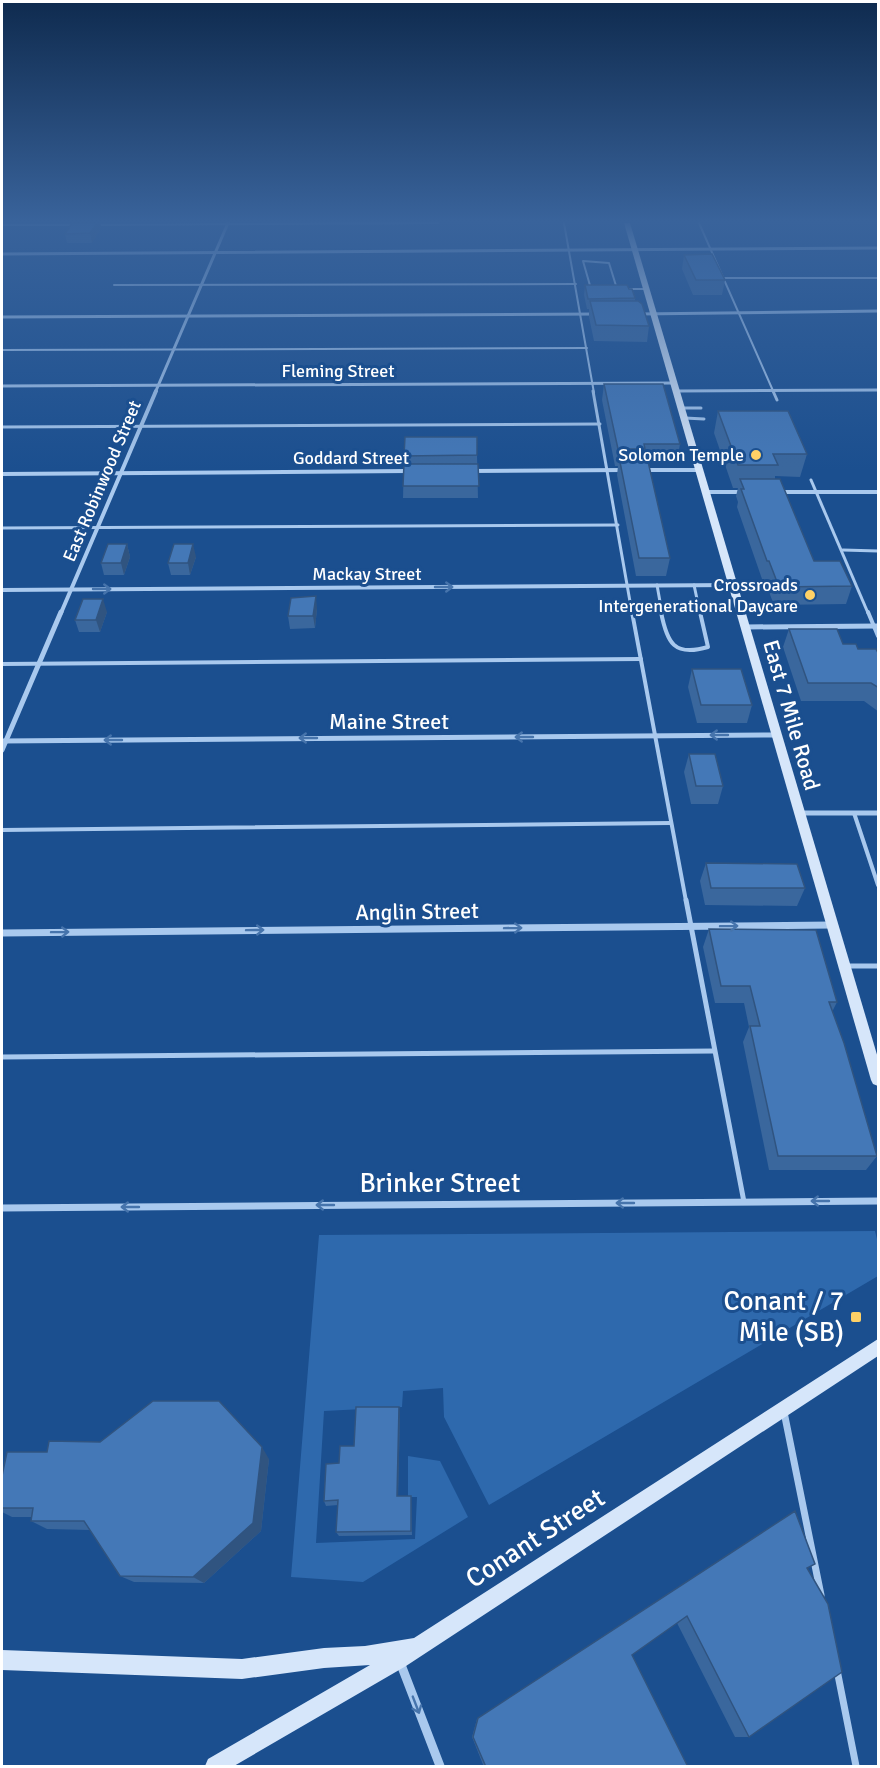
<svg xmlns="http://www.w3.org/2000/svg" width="880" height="1768" viewBox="0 0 880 1768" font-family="Signika,sans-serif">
	<rect width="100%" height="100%" fill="#1b4f8f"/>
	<polygon fill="#2e69ad" points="875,1231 878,1243 878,1276 489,1505 444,1417 443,1388 403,1391 402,1407 324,1411 316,1543 415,1539 417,1497 408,1497 408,1456 440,1461 468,1517 363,1582 291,1577 319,1235"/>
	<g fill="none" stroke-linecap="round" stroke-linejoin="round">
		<g stroke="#a9c9ee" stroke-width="2">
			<polyline points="564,223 594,393"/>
			<polyline points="699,223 774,393"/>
			<polyline points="2,225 75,225"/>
			<polyline points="96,225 438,223"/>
			<polyline points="725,278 878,278"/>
			<polyline points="114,285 576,284"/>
			<polyline points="591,289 583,261 609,263 617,289"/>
			<polyline points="623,289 647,289"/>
			<polyline points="2,350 587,348"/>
		</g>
		<g stroke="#a9c9ee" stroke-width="3">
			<polyline points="593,391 632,613"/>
			<polyline points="773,391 777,400"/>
			<polyline points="682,408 701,408"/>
			<polyline points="685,418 704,419"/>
			<polyline points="2,427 600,424"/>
			<polyline points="811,480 868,613"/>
			<polyline points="2,528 618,525"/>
			<polyline points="843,550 878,551"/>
			<polyline points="657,585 662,613"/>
			<polyline points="694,585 700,613"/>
		</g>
		<g stroke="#a9c9ee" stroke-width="4">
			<polyline points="632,612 686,901"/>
			<path d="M661,612C667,643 674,657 708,647L700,612"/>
			<polyline points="868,612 878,636"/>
			<polyline points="2,664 641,659"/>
			<polyline points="854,813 878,885"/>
			<polyline points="2,830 671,823"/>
		</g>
		<g stroke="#a9c9ee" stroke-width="5">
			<polyline points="686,900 744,1202"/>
			<polyline points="845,966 878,966"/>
			<polyline points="2,1057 714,1051"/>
		</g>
		<g stroke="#a9c9ee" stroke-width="7">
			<polyline points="784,1412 821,1595"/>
			<polyline points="837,1670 856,1766"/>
		</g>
		<g stroke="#a9c9ee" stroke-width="3">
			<polyline points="2,254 878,248"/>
			<polyline points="639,314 878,311"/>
			<polyline points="2,317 596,314"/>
			<polyline points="2,386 675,383"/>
			<polyline points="677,391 878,390"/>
			<polyline points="155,393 228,223"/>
		</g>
		<g stroke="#a9c9ee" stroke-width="4">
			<polyline points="644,470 700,470"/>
			<polyline points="470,471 625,470"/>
			<polyline points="2,474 409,471"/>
			<polyline points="706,492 745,492"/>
			<polyline points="779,492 878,492"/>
			<polyline points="2,590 734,585"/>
			<polyline points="61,613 156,391"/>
		</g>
		<g stroke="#a9c9ee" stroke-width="5">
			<polyline points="746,627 878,626"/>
			<polyline points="2,741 777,735"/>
			<polyline points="2,750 61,612"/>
			<polyline points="800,813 878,813"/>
		</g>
		<g stroke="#a9c9ee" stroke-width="7">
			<polyline points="2,933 832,925"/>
			<polyline points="2,1208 878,1201"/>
		</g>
		<polyline stroke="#a9c9ee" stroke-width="9" points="400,1662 440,1766"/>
		<g fill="#d6e6fa" fill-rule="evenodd">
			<polygon points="624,223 630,223 878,1058 878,1086 873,1084 871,1080"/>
			<polygon points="878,1339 878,1356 406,1666 234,1766 205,1766 208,1759 370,1665 324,1668 242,1679 2,1670 2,1650 242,1659 324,1648 365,1646 414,1638"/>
		</g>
	</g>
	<g fill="#3a679d">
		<polygon points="72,223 100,223 101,228 92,243 67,243 65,234"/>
		<polygon points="684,255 725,280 722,295 693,295 682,269"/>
		<polygon points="585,285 629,289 635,298 635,301 649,326 647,342 594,341 589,317 589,309 587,309 584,295"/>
		<polygon points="604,384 680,444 677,461 648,461 670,558 666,576 636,576 617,475 618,466 615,466 602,400"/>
		<polygon points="718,411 807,454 800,477 775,476 775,479 814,561 852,586 846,604 774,605 764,579 762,579 737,507 738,502 736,496 738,488 733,488 714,433"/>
		<polygon points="477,455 478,498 403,498 404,456"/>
		<polygon points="127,544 130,557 124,575 104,575 101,563"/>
		<polygon points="196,557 190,575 171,575 168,563"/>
		<polygon points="317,609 315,628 290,629 288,616"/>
		<polygon points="107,612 100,632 79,632 75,620"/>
		<polygon points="789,629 843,644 879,655 879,712 864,701 801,701 783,647"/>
		<polygon points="692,669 752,705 747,723 697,723 688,687"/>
		<polygon points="689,754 723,786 718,804 691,804 684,772"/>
		<polygon points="706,863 805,888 797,906 705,905 700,881"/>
		<polygon points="709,929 837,1002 832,1012 877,1156 866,1170 769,1170 743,1042 749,1027 744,1003 715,1003 703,947"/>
		<polygon points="400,1413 398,1496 411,1496 412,1535 339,1536 336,1532 338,1505 326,1506 324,1501 339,1463"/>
		<polygon points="269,1459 261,1531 204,1583 134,1582 120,1576 90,1530 47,1529 31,1521 31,1517 12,1517 2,1512 2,1476"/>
		<polygon points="795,1511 807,1568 749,1737 735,1737 677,1623 632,1655 688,1767 484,1767 472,1737 477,1719"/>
	</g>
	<g fill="#305480">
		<polygon points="97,223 100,223 101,228 92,243 90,233"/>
		<polygon points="127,544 130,557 124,575 121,563"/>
		<polygon points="193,544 196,557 190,575 188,563"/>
		<polygon points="316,596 317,609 315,628 313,616"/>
		<polygon points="103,599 107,612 100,632 96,620"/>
		<polygon points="399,1407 400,1413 398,1501 397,1496"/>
		<polygon points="262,1447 269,1459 261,1531 204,1583 193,1577"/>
	</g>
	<g fill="#4478b7" stroke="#305480" stroke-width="1.5">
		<polygon points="72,223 97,223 90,233 65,234"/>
		<polygon points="712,254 725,280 696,280 684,255"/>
		<polygon points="585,285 627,285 629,289 632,289 635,298 588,299"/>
		<polygon points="590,301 638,301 642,304 649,326 596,325"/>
		<polygon points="604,384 663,384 680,444 644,444 645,449 618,449"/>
		<polygon points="718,411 788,411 807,454 773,454 778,465 738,465"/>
		<polygon points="405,437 477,437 477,455 404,456"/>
		<polygon points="619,457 647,457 670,558 639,558"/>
		<polygon points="404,464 478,464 479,486 403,486"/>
		<polygon points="740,479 780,479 814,561 840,561 852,586 779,587 769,561 767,561 741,489 744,489"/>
		<polygon points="108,544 127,544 121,563 101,563"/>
		<polygon points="174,544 193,544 188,563 168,563"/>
		<polygon points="316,596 313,616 288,616 291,598"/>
		<polygon points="83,599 103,599 96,620 75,620"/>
		<polygon points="789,629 837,629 843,644 856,644 858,649 876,649 879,655 879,688 871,683 808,683"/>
		<polygon points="692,669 741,669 752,705 701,705"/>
		<polygon points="689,754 715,754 723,786 696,786"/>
		<polygon points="706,863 797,864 805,888 711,888"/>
		<polygon points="709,929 816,930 837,1002 829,1002 844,1043 877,1156 778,1156 750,1026 760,1026 750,986 721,986"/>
		<polygon points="153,1401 219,1401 262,1447 253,1523 193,1577 120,1576 84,1521 31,1521 33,1508 2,1508 2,1476 7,1452 47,1452 49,1441 100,1442"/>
		<polygon points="356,1407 399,1407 397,1496 411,1496 411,1531 336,1532 338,1500 324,1501 326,1464 339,1463 340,1446 354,1446"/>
		<polygon points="795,1511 815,1564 807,1568 828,1604 842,1672 749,1737 687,1616 632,1655 688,1767 486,1767 473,1737 478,1718"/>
	</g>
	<defs><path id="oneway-shaft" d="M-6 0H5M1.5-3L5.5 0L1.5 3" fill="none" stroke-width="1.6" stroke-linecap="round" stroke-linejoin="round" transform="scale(1.5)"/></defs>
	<g stroke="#4674ac">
		<use href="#oneway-shaft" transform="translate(444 587)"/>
		<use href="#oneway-shaft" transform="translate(102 589)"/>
		<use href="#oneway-shaft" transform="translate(719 735) rotate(180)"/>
		<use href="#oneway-shaft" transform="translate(524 737) rotate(180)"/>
		<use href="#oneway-shaft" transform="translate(308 738) rotate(180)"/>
		<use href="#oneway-shaft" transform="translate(113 740) rotate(180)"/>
		<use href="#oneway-shaft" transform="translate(729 926) rotate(-1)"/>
		<use href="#oneway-shaft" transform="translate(513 928) rotate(-1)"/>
		<use href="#oneway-shaft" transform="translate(255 930) rotate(-1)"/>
		<use href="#oneway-shaft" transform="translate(60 932) rotate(-1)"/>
		<use href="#oneway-shaft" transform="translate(820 1201) rotate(180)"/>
		<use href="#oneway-shaft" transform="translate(625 1203) rotate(180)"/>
		<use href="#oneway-shaft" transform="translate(325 1205) rotate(180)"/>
		<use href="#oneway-shaft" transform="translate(130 1207) rotate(180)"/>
		<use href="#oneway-shaft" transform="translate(416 1705) rotate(69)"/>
	</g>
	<linearGradient id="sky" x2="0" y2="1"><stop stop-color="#0f2b4f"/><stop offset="0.47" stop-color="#39639b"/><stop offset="1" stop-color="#39639b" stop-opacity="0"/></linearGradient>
	<rect width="880" height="470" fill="url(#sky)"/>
	<g fill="#ffd166" stroke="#1b4f8f" stroke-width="2">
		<circle cx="756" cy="455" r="6"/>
		<circle cx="810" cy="595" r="6"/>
		<rect x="850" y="1311" width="12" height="12" rx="3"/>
	</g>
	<g text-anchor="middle" stroke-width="6" stroke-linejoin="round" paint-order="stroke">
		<g font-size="18" fill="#fff" stroke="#1b4f8f">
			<text x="338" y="377">Fleming Street</text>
			<text x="351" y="464">Goddard Street</text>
			<text transform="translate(102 481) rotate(-67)" y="6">East Robinwood Street</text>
			<text x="367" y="580">Mackay Street</text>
		</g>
		<g font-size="18" fill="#fff" stroke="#1b4f8f" text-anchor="end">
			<text x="744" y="461">Solomon Temple</text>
			<text x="798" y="591">Crossroads<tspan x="798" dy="21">Intergenerational Daycare</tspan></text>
		</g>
		<g font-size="22" fill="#fff" stroke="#1b4f8f">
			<text transform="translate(792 715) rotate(74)" y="8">East 7 Mile Road</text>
			<text x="389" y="729">Maine Street</text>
			<text transform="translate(417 911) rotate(-1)" y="8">Anglin Street</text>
		</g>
		<g font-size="27" fill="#fff" stroke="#1b4f8f">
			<text x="440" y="1192">Brinker Street</text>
			<text transform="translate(535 1538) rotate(-33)" y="9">Conant Street</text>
		</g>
		<g font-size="27" fill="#fff" stroke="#1b4f8f" text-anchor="end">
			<text x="844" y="1310">Conant / 7<tspan x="844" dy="31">Mile (SB)</tspan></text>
		</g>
	</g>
	<rect width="880" height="1768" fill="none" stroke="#ffffff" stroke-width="6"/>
</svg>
